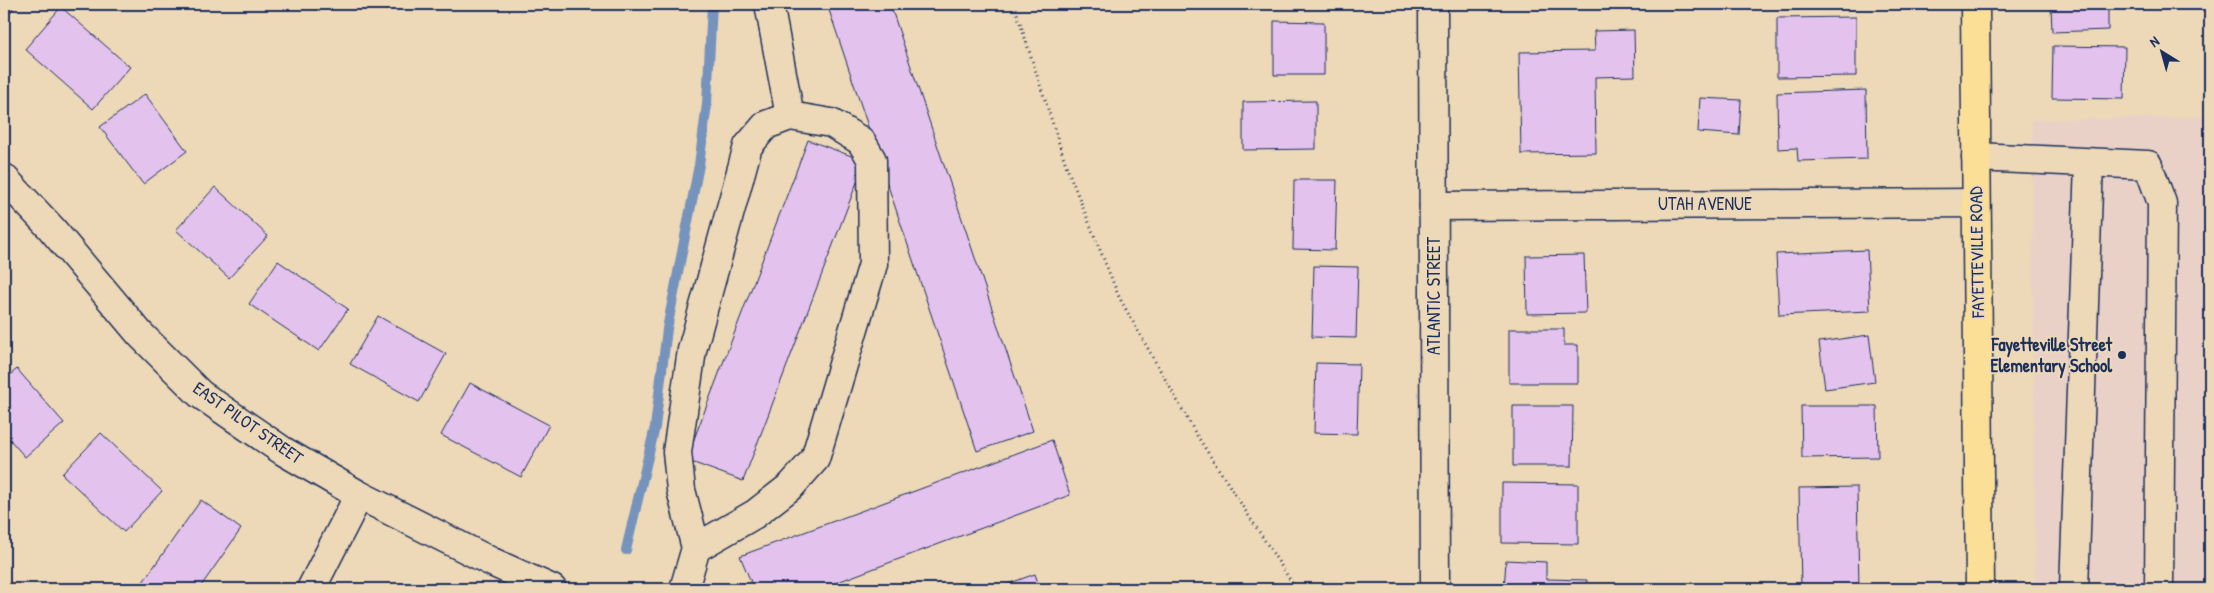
<svg xmlns="http://www.w3.org/2000/svg" width="2214" height="593" viewBox="0 0 2214 593" font-family="'Patrick Hand',sans-serif">
	<rect width="100%" height="100%" fill="#edd8b7"/>
	<filter id="ink" filterUnits="userSpaceOnUse"><feTurbulence type="fractalNoise" baseFrequency=".02" numOctaves="2"/><feDisplacementMap in="SourceGraphic" scale="10" xChannelSelector="R" yChannelSelector="G"/><feConvolveMatrix kernelMatrix="1 2 1 2 8 2 1 2 1" color-interpolation-filters="sRGB"/></filter>
	<g filter="url(#ink)">
		<polygon fill="#ead1c8" points="2210,117 2210,589 2035,589 2032,120"/>
		<g fill="none" stroke-linecap="round" stroke-linejoin="round">
			<polyline stroke="#7593bc" stroke-width="10" points="626,550 655,427 667,329 699,165 707,104 712,4"/>
		</g>
		<g fill="#e3c2ee" stroke="#1b2f5e">
			<polygon points="4,4 15,4 4,24"/>
			<polygon points="827,4 890,4 1033,431 977,451"/>
			<rect x="1528" y="4" width="52" height="1"/>
			<polygon points="2051,4 2108,4 2108,30 2052,32"/>
			<polygon points="61,7 130,67 93,109 25,49"/>
			<polygon points="1856,17 1856,76 1777,77 1777,18"/>
			<polygon points="1274,21 1324,22 1324,75 1274,75"/>
			<polygon points="1634,30 1635,76 1595,77 1596,153 1521,154 1519,52 1595,51 1594,31"/>
			<polygon points="2053,46 2125,47 2124,99 2052,98"/>
			<polygon points="1866,90 1867,159 1798,161 1797,148 1778,149 1777,93"/>
			<polygon points="145,94 187,151 143,184 100,127"/>
			<polygon points="1700,98 1741,100 1739,135 1698,132"/>
			<polygon points="1316,101 1316,149 1243,150 1243,102"/>
			<polygon points="808,140 865,161 743,481 686,460"/>
			<polygon points="1294,180 1337,180 1335,250 1293,249"/>
			<polygon points="215,187 268,236 229,278 176,230"/>
			<polygon points="1867,250 1870,311 1779,315 1776,254"/>
			<polygon points="1584,255 1586,313 1527,314 1526,256"/>
			<polygon points="278,261 348,309 319,351 249,304"/>
			<polygon points="1314,266 1358,267 1356,338 1312,337"/>
			<polygon points="378,316 446,354 419,402 350,364"/>
			<polygon points="1509,329 1564,329 1564,345 1578,345 1578,383 1509,383"/>
			<polygon points="1869,335 1875,382 1825,389 1819,342"/>
			<polygon points="1316,363 1359,364 1357,434 1314,433"/>
			<polygon points="17,369 64,423 25,457 4,433 4,380"/>
			<polygon points="470,383 549,425 521,477 441,435"/>
			<polygon points="1513,406 1573,406 1572,466 1513,466"/>
			<polygon points="1801,406 1877,406 1878,457 1802,458"/>
			<polygon points="101,433 162,491 124,532 62,474"/>
			<polygon points="1052,440 1070,495 819,589 754,589 740,556"/>
			<polygon points="1502,483 1578,484 1578,544 1502,543"/>
			<polygon points="1857,487 1859,589 1801,589 1799,488"/>
			<polygon points="2207,491 2210,491 2210,589 2208,589"/>
			<polygon points="201,500 241,529 199,589 138,589"/>
			<polygon points="1506,560 1546,562 1546,579 1587,580 1586,589 1504,589"/>
			<polygon points="1035,574 1040,589 994,589"/>
			<polygon points="1110,582 1115,589 1101,589"/>
		</g>
		<g fill="none" stroke-linecap="round" stroke-linejoin="round">
			<g stroke="#1b2f5e" stroke-width="31">
				<g id="minor">
					<polyline points="769,4 790,116"/>
					<polyline points="1433,4 1435,589"/>
					<polyline points="1976,157 2148,165 2162,203 2159,589"/>
					<polyline points="4,178 51,228 140,334 200,394 283,451 359,495 492,562 552,589"/>
					<polyline points="1434,206 1976,203"/>
					<polyline points="311,589 359,495"/>
					<polyline points="684,589 696,548 681,490 677,452 692,350 748,146 766,125 790,116 831,123 861,141 872,160 873,264 815,459 791,486 755,514 696,548"/>
					<polyline points="2074,589 2089,163"/>
				</g>
			</g>
			<g stroke="#1b2f5e" stroke-width="31">
				<polyline id="major" points="1975,4 1980,589"/>
			</g>
			<polyline stroke="#1b2f5e" stroke-width="3" stroke-dasharray="1 4" stroke-linecap="butt" points="1014,4 1067,168 1119,297 1196,434 1296,589"/>
			<use href="#minor" stroke="#edd8b7" stroke-width="28"/>
			<use href="#major" stroke="#fbdf96" stroke-width="28"/>
		</g>
	</g>
	<circle fill="#1b2f5e" stroke="#edd8b7" stroke-width="2" cx="2122" cy="355" r="5"/>
	<g text-anchor="middle" stroke-width="4" stroke-linejoin="round" paint-order="stroke">
		<g font-size="18" fill="#1b2f5e" stroke="#edd8b7">
			<text x="1705" y="210">UTAH AVENUE</text>
			<text transform="translate(1977 252) rotate(-91)" y="6">FAYETTEVILLE ROAD</text>
			<text transform="translate(1434 296) rotate(-90)" y="6">ATLANTIC STREET</text>
			<text transform="translate(248 423) rotate(35)" y="6">EAST PILOT STREET</text>
		</g>
		<g font-size="18" font-weight="bold" fill="#1b2f5e" stroke="#edd8b7" text-anchor="end">
			<text x="2112" y="351">Fayetteville Street<tspan x="2112" dy="21">Elementary School</tspan></text>
		</g>
	</g>
	<rect width="2214" height="593" fill="none" stroke="#edd8b7" stroke-width="20"/>
	<rect x="10" y="10" width="2194" height="573" fill="none" stroke="#1b2f5e" stroke-width="2" filter="url(#ink)"/>
	<g transform="translate(2162 52) rotate(323)" stroke="#edd8b7" stroke-width="4" paint-order="stroke">
	<path d="M0-4L9 19L0 12L-9 19Z" fill="#1b2f5e"/>
	<text y="-8" font-size="14" font-weight="bold" text-anchor="middle" fill="#1b2f5e">N</text>
	</g>
</svg>
